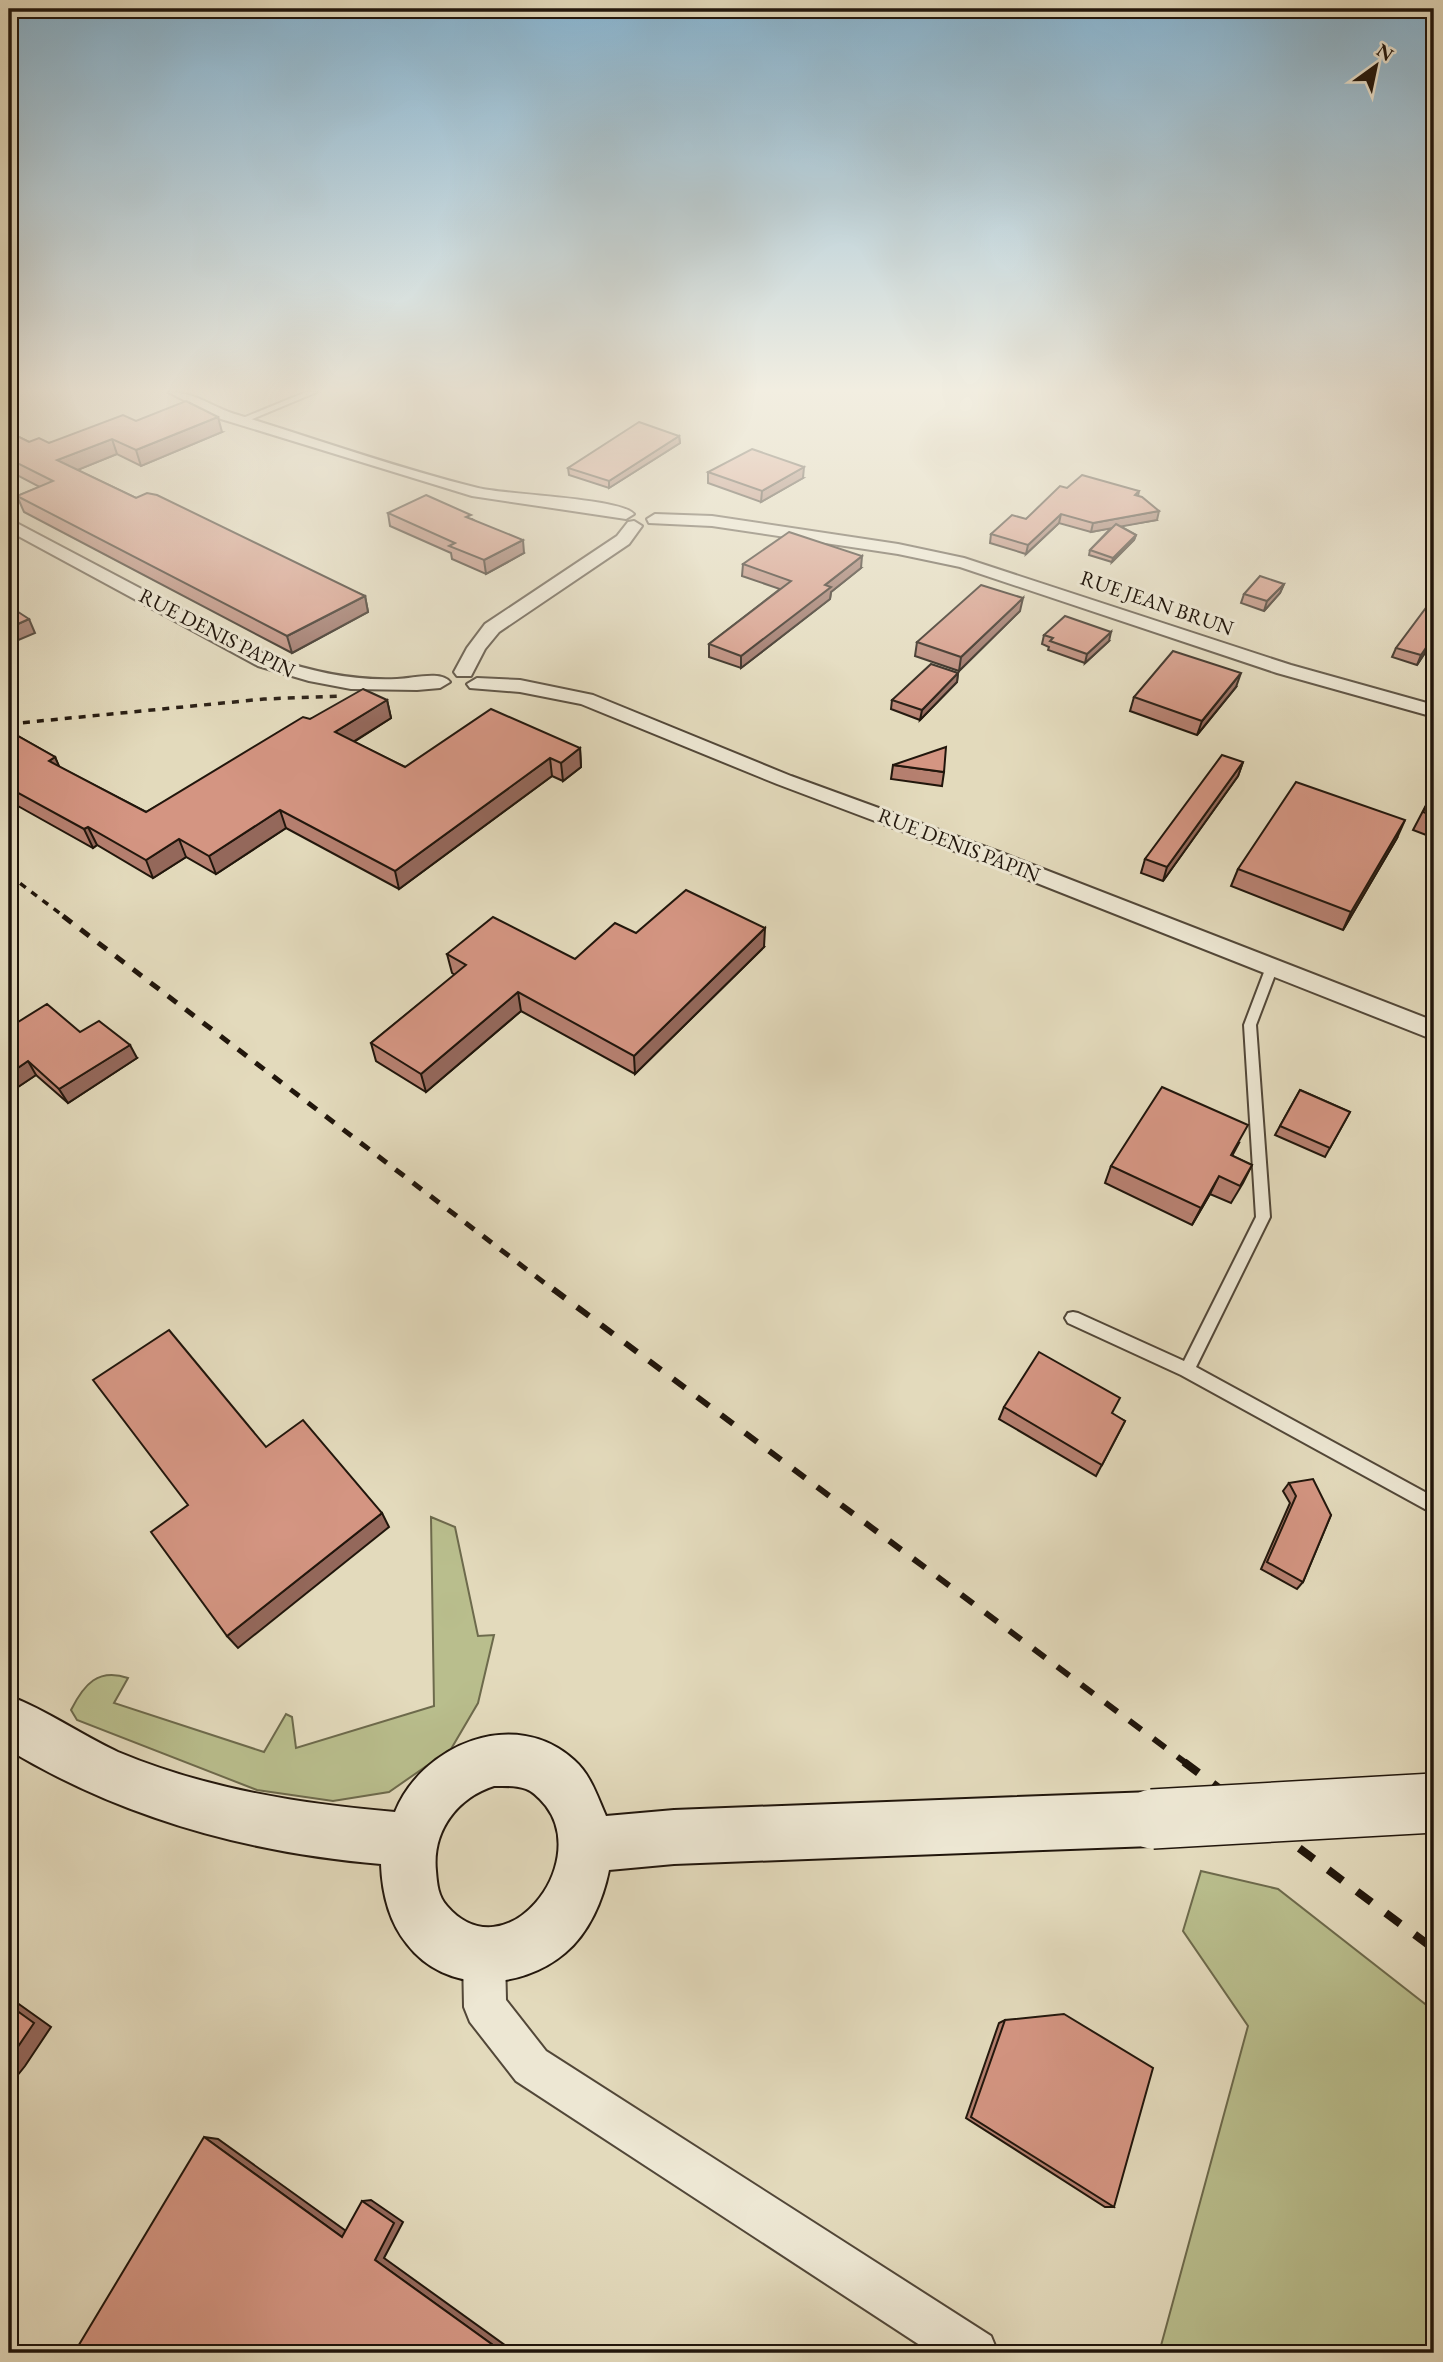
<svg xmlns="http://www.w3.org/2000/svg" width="1443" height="2362" viewBox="0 0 1443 2362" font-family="'EB Garamond',serif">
	<rect width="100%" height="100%" fill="#e3dabc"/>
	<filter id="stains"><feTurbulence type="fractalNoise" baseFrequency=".00286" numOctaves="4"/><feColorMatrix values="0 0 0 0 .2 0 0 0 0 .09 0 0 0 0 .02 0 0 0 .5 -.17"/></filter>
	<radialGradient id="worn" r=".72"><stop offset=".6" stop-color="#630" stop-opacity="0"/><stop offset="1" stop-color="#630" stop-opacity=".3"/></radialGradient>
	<g fill="#b9be8d" stroke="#6d6a4c" stroke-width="2">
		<path d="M431,1517L455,1527L478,1636L494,1635L478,1703L451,1749L389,1792L333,1801L257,1790L77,1720L71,1710C84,1684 98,1668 128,1678L114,1703L264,1752L286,1714L292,1717L296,1748L434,1706Z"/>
		<polygon points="1201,1871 1278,1889 1434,2011 1434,2353 1159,2353 1248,2026 1183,1931"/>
	</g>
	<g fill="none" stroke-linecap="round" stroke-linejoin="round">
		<g stroke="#524738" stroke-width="4">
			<g id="service">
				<polygon points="306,392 317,392 245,422 238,420"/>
				<polygon points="1272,963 1278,967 1256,1025 1270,1217 1196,1367 1434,1497 1434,1514 1181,1375 1068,1323 1065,1318 1068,1313 1073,1312 1078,1313 1184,1361 1256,1217 1244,1025 1266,967"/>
			</g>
		</g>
		<g stroke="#524738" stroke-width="4">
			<g id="minor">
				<path d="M168,392C196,392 211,407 238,415C317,439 397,468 478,488C506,495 620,498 634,514L626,519L472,496L221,419Z"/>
				<polygon points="655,514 712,516 898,544 964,558 1291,665 1434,705 1434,717 1277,673 960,567 898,554 712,526 649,523 647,519"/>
				<path d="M9,519L272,658C313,672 354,681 397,679C411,679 441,670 450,682L440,688L417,690L351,689L309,681L258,666L9,531Z"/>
				<polygon points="634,521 642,526 629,544 499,632 485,649 471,676 457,676 454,672 467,648 485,624 617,536 628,522"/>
				<polygon points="477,678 520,680 593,695 791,776 1002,853 1434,1021 1434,1040 986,863 777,784 581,704 520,692 470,688 467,684"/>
				<polygon points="484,1935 499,1941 505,1956 506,2000 546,2051 991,2336 998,2353 932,2353 516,2081 470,2022 464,2007 463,1956 469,1941"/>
			</g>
		</g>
		<g stroke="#21160c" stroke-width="4">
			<path id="secondary" d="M9,1696C47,1710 81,1735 118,1752C206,1789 301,1804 395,1812C422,1745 515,1706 574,1760C591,1775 597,1796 606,1816L674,1810L1152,1792L1171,1800L1179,1819L1171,1838L1152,1846L674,1864L609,1870C603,1900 589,1933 565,1953C520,1991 445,1994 407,1944C389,1922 382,1892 381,1864C249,1853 122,1818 9,1750ZM494,1786C504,1786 516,1785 526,1789C534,1792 541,1800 546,1806C591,1865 505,1973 447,1906C438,1896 437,1884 436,1871C432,1831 457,1798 494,1786Z"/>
		</g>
		<use href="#service" fill="#ede7d3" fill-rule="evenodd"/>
		<use href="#minor" fill="#ede7d3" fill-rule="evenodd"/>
		<use href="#secondary" fill="#ede7d3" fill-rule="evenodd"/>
		<g stroke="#21160c" stroke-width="3.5" stroke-dasharray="7 7" stroke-linecap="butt">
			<polyline points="9,724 264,699 343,696"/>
			<polyline points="9,875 66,918"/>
		</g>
		<polyline stroke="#21160c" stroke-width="5" stroke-dasharray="11 11" stroke-linecap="butt" points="63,916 555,1291"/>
		<polyline stroke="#21160c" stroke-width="6" stroke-dasharray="15 15" stroke-linecap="butt" points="553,1289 1186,1763"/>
		<polyline stroke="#21160c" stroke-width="8" stroke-dasharray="18 18" stroke-linecap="butt" points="1184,1762 1434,1949"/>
		<g stroke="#21160c" stroke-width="62" stroke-linecap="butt">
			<polyline id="secondary-bridge" points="1152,1819 1434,1803"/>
		</g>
		<use href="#secondary-bridge" stroke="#ede7d3" stroke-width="59"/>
	</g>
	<g fill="#b68070" stroke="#21160c" stroke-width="2">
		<polygon points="136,421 222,432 141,466 117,454 77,470 136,498 365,596 368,612 292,653 24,512 17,496 40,487 9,471 9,432 29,442 49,443"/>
		<polygon points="679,436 680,443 609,488 569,475 568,468"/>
		<polygon points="708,472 803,478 761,502 708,483"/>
		<polygon points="1067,488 1139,491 1138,496 1157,520 1120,526 1136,535 1134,540 1112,562 1089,555 1090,550 1111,528 1091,532 1059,523 1026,554 990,543 991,534 1026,519"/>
		<polygon points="388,513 472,519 524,553 486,574 452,559 451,553 390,526"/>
		<polygon points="743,564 861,568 831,592 830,599 741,668 709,657 709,644 780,589 742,576"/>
		<polygon points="1284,584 1280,593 1264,611 1241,603 1244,594"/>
		<polygon points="1020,611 959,671 915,656 917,642"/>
		<polygon points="1044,635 1109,641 1085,663 1048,650 1049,647 1042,644"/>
		<polygon points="1434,639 1417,665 1392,657 1396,648"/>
		<polygon points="958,673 957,682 920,720 891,709 892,700"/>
		<polygon points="1236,687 1197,735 1130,711 1134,697"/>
		<polygon points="387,700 391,718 354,742 405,767 580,748 581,767 563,781 552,776 399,889 286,828 216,874 186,857 153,878 97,845 93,848 9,801 9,731 55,757 59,767 146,812 310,719"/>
		<polygon points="1243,762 1238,776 1163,881 1141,873 1145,859"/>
		<polygon points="893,765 944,772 942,786 891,779"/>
		<polygon points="1434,790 1434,838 1413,830"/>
		<polygon points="1397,838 1343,930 1231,886 1238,869"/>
		<polygon points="636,933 764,947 635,1074 521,1011 426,1092 376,1061 371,1043 455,975 452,973 447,954 575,959"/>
		<polygon points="18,1022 80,1032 137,1058 68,1103 36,1075 9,1093"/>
		<polygon points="1300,1090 1350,1112 1325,1157 1275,1135"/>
		<polygon points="1239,1143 1232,1156 1252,1165 1243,1183 1231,1203 1210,1194 1192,1225 1105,1183 1111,1166"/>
		<polygon points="1004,1407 1112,1414 1125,1421 1096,1476 999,1419"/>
		<polygon points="1289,1483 1331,1515 1303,1582 1297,1589 1261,1569 1290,1503 1283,1491"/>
		<polygon points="1005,2020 1114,2207 1105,2207 966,2118 999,2023"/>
	</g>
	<g fill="#94685b" stroke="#21160c" stroke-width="2">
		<polygon points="218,417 222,432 141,466 136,450"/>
		<polygon points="679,436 680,443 609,488 609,481"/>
		<polygon points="112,439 117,454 63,476 57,460"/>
		<polygon points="804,467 803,478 761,502 762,491"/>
		<polygon points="1159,511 1157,520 1091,532 1093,523"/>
		<polygon points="1061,514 1059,523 1026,554 1028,545"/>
		<polygon points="1136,535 1134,540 1112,562 1113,558"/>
		<polygon points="523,540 524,553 486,574 484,560"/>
		<polygon points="862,556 861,568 831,592 830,599 741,668 741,656 825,585"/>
		<polygon points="1284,584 1280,593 1264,611 1267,601"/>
		<polygon points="365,596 368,612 292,653 287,636"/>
		<polygon points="1023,598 1020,611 959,671 961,657"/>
		<polygon points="29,619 35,633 9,644 9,628"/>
		<polygon points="1111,632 1109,641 1085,663 1087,654"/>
		<polygon points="1434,636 1434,639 1417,665 1421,655"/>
		<polygon points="958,673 957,682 920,720 922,710"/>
		<polygon points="1241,673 1236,687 1197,735 1202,721"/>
		<polygon points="387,700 391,718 340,750 335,732"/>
		<polygon points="580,748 581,767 563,781 561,763"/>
		<polygon points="55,757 63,775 49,761"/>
		<polygon points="550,758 552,776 399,889 395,871"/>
		<polygon points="1243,762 1238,776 1163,881 1167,867"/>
		<polygon points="280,810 286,828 216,874 209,856"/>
		<polygon points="1405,820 1397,838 1343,930 1351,912"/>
		<polygon points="88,827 97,845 93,848 84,829"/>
		<polygon points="179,839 186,857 153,878 146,860"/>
		<polygon points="765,928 764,947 635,1074 634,1056"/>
		<polygon points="518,992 521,1011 426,1092 421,1074"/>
		<polygon points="130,1045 137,1058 68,1103 59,1089"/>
		<polygon points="28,1061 36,1075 9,1093 9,1074"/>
		<polygon points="1219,1176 1210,1194 1192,1225 1201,1208"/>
		<polygon points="382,1513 389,1527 238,1648 227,1636"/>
		<polygon points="9,1997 51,2027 25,2066 9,2086"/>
		<polygon points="204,2137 218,2139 353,2236 342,2237"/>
		<polygon points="371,2200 403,2222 384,2258 516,2353 504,2353 375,2260 362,2201"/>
	</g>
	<g fill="#d49582" stroke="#21160c" stroke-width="2">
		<polygon points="186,401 218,417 136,450 112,439 57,460 136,498 147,493 157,495 365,596 287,636 17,496 53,481 9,459 9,432 29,442 39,438 49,443 123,415 136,421"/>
		<polygon points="639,422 679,436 609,481 568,468"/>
		<polygon points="752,449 804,467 762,491 708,472"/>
		<polygon points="1082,475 1139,491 1135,495 1142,497 1159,511 1093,523 1061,514 1028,545 991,534 1012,515 1026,519 1060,486 1067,488"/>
		<polygon points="426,495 471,515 466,517 523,540 484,560 449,546 455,543 388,513"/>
		<polygon points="1116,524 1136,535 1113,558 1090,550"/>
		<polygon points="789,532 862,556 825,585 831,587 741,656 709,644 791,581 743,564"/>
		<polygon points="1260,576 1284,584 1267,601 1244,594"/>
		<polygon points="981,585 1023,598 961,657 917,642"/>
		<polygon points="1434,597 1434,636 1421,655 1396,648"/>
		<polygon points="9,606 29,619 9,628"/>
		<polygon points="1065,616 1111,632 1087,654 1050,641 1053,638 1044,635"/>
		<polygon points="1173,651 1241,673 1202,721 1134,697"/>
		<polygon points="931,664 958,673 922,710 892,700"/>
		<polygon points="363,689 387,700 335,732 405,767 491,709 580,748 561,763 550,758 395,871 280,810 209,856 179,839 146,860 88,827 84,829 9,788 9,731 55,757 49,761 146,812 303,717 310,719"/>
		<polygon points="946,747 944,772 893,765"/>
		<polygon points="1222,755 1243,762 1167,867 1145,859"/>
		<polygon points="1296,782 1405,820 1351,912 1238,869"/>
		<polygon points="1434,790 1434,816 1423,812"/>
		<polygon points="686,890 765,928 634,1056 518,992 421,1074 371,1043 466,965 447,954 493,917 575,959 615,923 636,933"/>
		<polygon points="47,1004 80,1032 99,1021 130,1045 59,1089 28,1061 9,1074 9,1014 18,1022"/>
		<polygon points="1162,1087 1248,1125 1231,1155 1252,1165 1240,1186 1219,1176 1201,1208 1111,1166"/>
		<polygon points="1300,1090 1350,1112 1330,1148 1280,1126"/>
		<polygon points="169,1330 266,1447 303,1420 382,1513 227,1636 151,1532 188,1505 93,1380"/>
		<polygon points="1039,1352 1120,1398 1112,1413 1125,1421 1102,1465 1004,1407"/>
		<polygon points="1313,1479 1331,1515 1303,1582 1267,1562 1296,1496 1289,1483"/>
		<polygon points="9,2005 34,2023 9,2060"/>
		<polygon points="1064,2014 1153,2068 1114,2207 971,2117 1005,2020"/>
		<polygon points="204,2137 342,2237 362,2201 394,2223 375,2260 504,2353 74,2353"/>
	</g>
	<linearGradient id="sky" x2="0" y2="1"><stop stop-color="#87b6d4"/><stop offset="0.54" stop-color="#f2eee1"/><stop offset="1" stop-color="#f2eee1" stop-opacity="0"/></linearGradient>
	<rect width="1443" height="723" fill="url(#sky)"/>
	<g text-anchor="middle" stroke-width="6" stroke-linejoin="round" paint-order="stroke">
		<g font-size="21" fill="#21160c" stroke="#ede7d3">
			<text transform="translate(1157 603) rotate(19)" y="7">RUE JEAN BRUN</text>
			<text transform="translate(217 633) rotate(27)" y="7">RUE DENIS PAPIN</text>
			<text transform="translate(959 845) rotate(21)" y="7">RUE DENIS PAPIN</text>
		</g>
	</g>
	<rect width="1443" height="2362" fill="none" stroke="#e3dabc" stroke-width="35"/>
	<rect x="10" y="10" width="1422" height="2341" fill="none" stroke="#21160c" stroke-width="3.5"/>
	<rect x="18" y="18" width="1408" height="2327" fill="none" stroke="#21160c" stroke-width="2"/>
	<g transform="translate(1376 66) rotate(33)" stroke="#ede7d3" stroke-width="5" paint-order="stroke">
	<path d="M0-5L12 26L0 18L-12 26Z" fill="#21160c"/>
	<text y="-10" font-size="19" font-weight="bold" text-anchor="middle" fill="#21160c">N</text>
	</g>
	<rect width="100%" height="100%" filter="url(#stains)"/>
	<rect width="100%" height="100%" fill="url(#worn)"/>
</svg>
